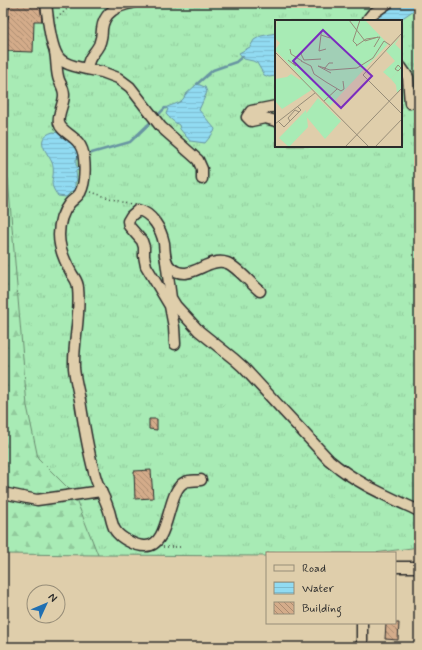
<svg xmlns="http://www.w3.org/2000/svg" width="422" height="650" viewBox="0 0 422 650" font-family="Mynerve,sans-serif">
	<defs>
		<pattern id="grass-tufts" width="24" height="20" patternUnits="userSpaceOnUse"><rect width="24" height="20" fill="#a8ebb5"/><path d="M3 7l-1-3M5 7V3M7 7l1-3M15 17l-1-3M17 17v-4M19 17l1-3" fill="none" stroke="#91ca9c"/></pattern>
		<pattern id="forest-firs" width="22" height="20" patternUnits="userSpaceOnUse"><rect width="22" height="20" fill="#a8ebb5"/><path d="M5 1l3.5 6h-7zM16 11l3.5 6h-7z" fill="#91ca9c"/></pattern>
		<pattern id="water-rules" width="6" height="5" patternUnits="userSpaceOnUse"><rect width="6" height="5" fill="#91dbf2"/><path d="M0 2.5h6" fill="none" stroke="#7dbcd0"/></pattern>
		<pattern id="building-back-hatch" width="6" height="6" patternUnits="userSpaceOnUse"><rect width="6" height="6" fill="#d4ac8a"/><path d="M-1 5l2 2M0 0l6 6M5-1l2 2" fill="none" stroke="#ac8c71"/></pattern>
	</defs>
	<rect width="100%" height="100%" fill="#dfceab"/>
	<filter id="ink" filterUnits="userSpaceOnUse"><feTurbulence type="fractalNoise" baseFrequency=".025" numOctaves="2"/><feDisplacementMap in="SourceGraphic" scale="8" xChannelSelector="R" yChannelSelector="G"/><feConvolveMatrix kernelMatrix="1 2 1 2 8 2 1 2 1" color-interpolation-filters="sRGB"/></filter>
	<g filter="url(#ink)">
		<path fill="url(#grass-tufts)" stroke="#6a8b70" fill-rule="evenodd" d="M3,3H419V547L374,553H267V556L98,555L28,468L3,392ZM276,21H401V146H276Z"/>
		<polygon fill="url(#forest-firs)" stroke="#6a8b70" points="3,169 8,179 27,406 38,458 74,494 98,555 3,554"/>
		<g fill="url(#water-rules)" stroke="#6895a2">
			<polygon points="398,3 419,3 417,8 398,21 373,21"/>
			<polygon points="276,33 276,76 269,77 264,75 257,63 253,61 244,59 239,53 250,47 254,40 261,36"/>
			<path d="M197,84L205,87L207,92L199,110L215,129L214,132L205,143L190,141L180,129L179,125C174,122 170,119 166,114L168,109L165,108C172,104 183,104 185,95Z"/>
			<path d="M53,132C69,133 76,145 80,159H76V165L78,168H80V172L77,170L76,171L77,180L75,183V188L66,197L58,196C47,181 55,181 53,166C52,156 30,139 53,132Z"/>
		</g>
		<g fill="none" stroke-linecap="round" stroke-linejoin="round">
			<g stroke="#6895a2" stroke-width="2.5">
				<polyline points="197,84 213,70 236,62 243,56"/>
				<polyline points="157,116 165,108"/>
				<polyline points="88,154 130,142 153,120"/>
			</g>
		</g>
		<g fill="url(#building-back-hatch)" stroke="#2b2b2b">
			<polygon points="21,3 40,3 42,21 34,21 33,52 4,51 3,19 8,19 9,7 11,4 19,5"/>
			<polygon points="149,419 157,419 157,430 149,429"/>
			<polygon points="151,470 153,498 135,499 134,471"/>
			<polygon points="386,623 399,623 398,640 385,639"/>
		</g>
		<g fill="none" stroke-linecap="round" stroke-linejoin="round">
			<g stroke="#2b2b2b" stroke-width="13">
				<g id="minor">
					<path d="M46,3C48,17 50,51 61,60C68,66 79,67 87,69"/>
					<path d="M132,3C117,6 104,12 102,29C102,35 101,40 99,45C93,56 89,55 87,69L102,72L118,78L130,87L161,127L198,160L202,169V179"/>
					<polyline points="369,21 368,19 372,14 388,3"/>
					<path d="M55,52C57,61 56,73 59,80C61,85 64,89 64,95C64,104 57,115 59,123C62,135 82,135 84,158C85,168 85,184 80,193C77,198 72,200 69,204C62,213 59,224 59,235C59,249 65,262 72,274C75,279 78,282 78,288C81,315 73,342 74,368C75,379 78,390 80,400C84,426 88,453 96,479C99,489 105,498 108,508C111,515 111,523 115,530C120,538 135,546 145,546C171,547 166,490 185,482C190,480 197,481 201,480"/>
					<polyline points="401,67 408,77 410,103"/>
					<polyline points="276,106 251,111 247,117 251,121 265,118 276,121"/>
					<path d="M166,261L171,298L176,306L199,331L234,359L243,367L329,460C356,483 387,496 419,511"/>
					<path d="M175,344L174,327L170,306L146,266L144,256V247L142,241L129,226L128,221L131,216L138,210C152,213 161,229 164,243C165,252 164,262 171,268C190,284 207,256 227,263C236,266 251,284 260,291"/>
					<polyline points="3,493 37,500 101,491"/>
					<polyline points="395,567 419,567"/>
					<polyline points="362,647 362,623"/>
				</g>
			</g>
			<g stroke="#2b2b2b" stroke-width="1.5" stroke-dasharray="1 3" stroke-linecap="butt">
				<polyline points="57,18 74,3"/>
				<polyline points="91,192 131,205"/>
				<polyline points="163,547 183,547"/>
			</g>
			<use href="#minor" stroke="#dfceab" stroke-width="10"/>
		</g>
	</g>
	<g transform="translate(275 20)">
		<rect width="127" height="127" fill="#dfceab"/>
		<path d="M2,0H90L113,24L66,74L55,73L25,56L0,30L5,23L0,18ZM125,17L120,24L127,31V47L116,59L108,52L120,41L111,31ZM43,78L66,101L50,119L30,95Z" fill="#a8ebb5"/>
		<path d="M127,47V67L122,73L121,65L116,59ZM29,53L55,71L66,74L55,86L38,69L7,89L0,81V59L12,57L16,54L25,60ZM31,90L33,107L14,127L4,118Z" fill="#a8ebb5"/>
		<path fill="none" stroke="#978d78" stroke-width="1" d="M74,0L90,21L103,17M46,11V15L55,18M127,13L88,55L127,94M46,15L44,31L51,29M82,25L78,21L85,0M81,26L91,19L105,17L99,27M15,29L16,34L27,41M29,29L26,34L29,40L46,39M0,32L94,127M13,40L21,46L18,43M26,41L36,46L39,54L51,62L66,71L69,69L68,61M49,48L55,50L82,48L98,38L109,21L115,25M126,48L123,45L120,49L123,51L127,47M56,53L43,46L50,48L54,43H58M49,81L62,69M3,101L9,107L26,90L22,86M15,101L13,98L20,90L24,92M0,104L40,73M70,127L127,68M100,127L127,99"/>
		<path fill="#7b2cbf" fill-opacity="0.15" stroke="#7b2cbf" stroke-width="2" d="M48,10L97,56L66,88L18,41Z"/>
		<rect width="127" height="127" fill="none" stroke="#2b2b2b" stroke-width="2"/>
	</g>
	<rect width="422" height="650" fill="none" stroke="#dfceab" stroke-width="16"/>
	<rect x="8" y="8" width="406" height="634" fill="none" stroke="#2b2b2b" stroke-width="1.5" filter="url(#ink)"/>
	<rect x="266" y="552" width="130" height="72" fill="#dfceab" stroke="#978d78"/>
	<rect x="274" y="565" width="20" height="6" fill="#dfceab" stroke="#978d78"/>
	<text x="302" y="572" font-size="12" fill="#2b2b2b">Road</text>
	<rect x="274" y="582" width="20" height="12" fill="url(#water-rules)" stroke="#978d78"/>
	<text x="302" y="592" font-size="12" fill="#2b2b2b">Water</text>
	<rect x="274" y="602" width="20" height="12" fill="url(#building-back-hatch)" stroke="#978d78"/>
	<text x="302" y="612" font-size="12" fill="#2b2b2b">Building</text>
	<g transform="translate(46 604) rotate(46)"><circle r="19" fill="#dfceab" stroke="#978d78"/>
	<path d="M0-3L7 15L0 10L-7 15Z" fill="#1f6fb2"/>
	<text y="-6" font-size="11" font-weight="bold" text-anchor="middle" fill="#2b2b2b">N</text>
	</g>
</svg>
